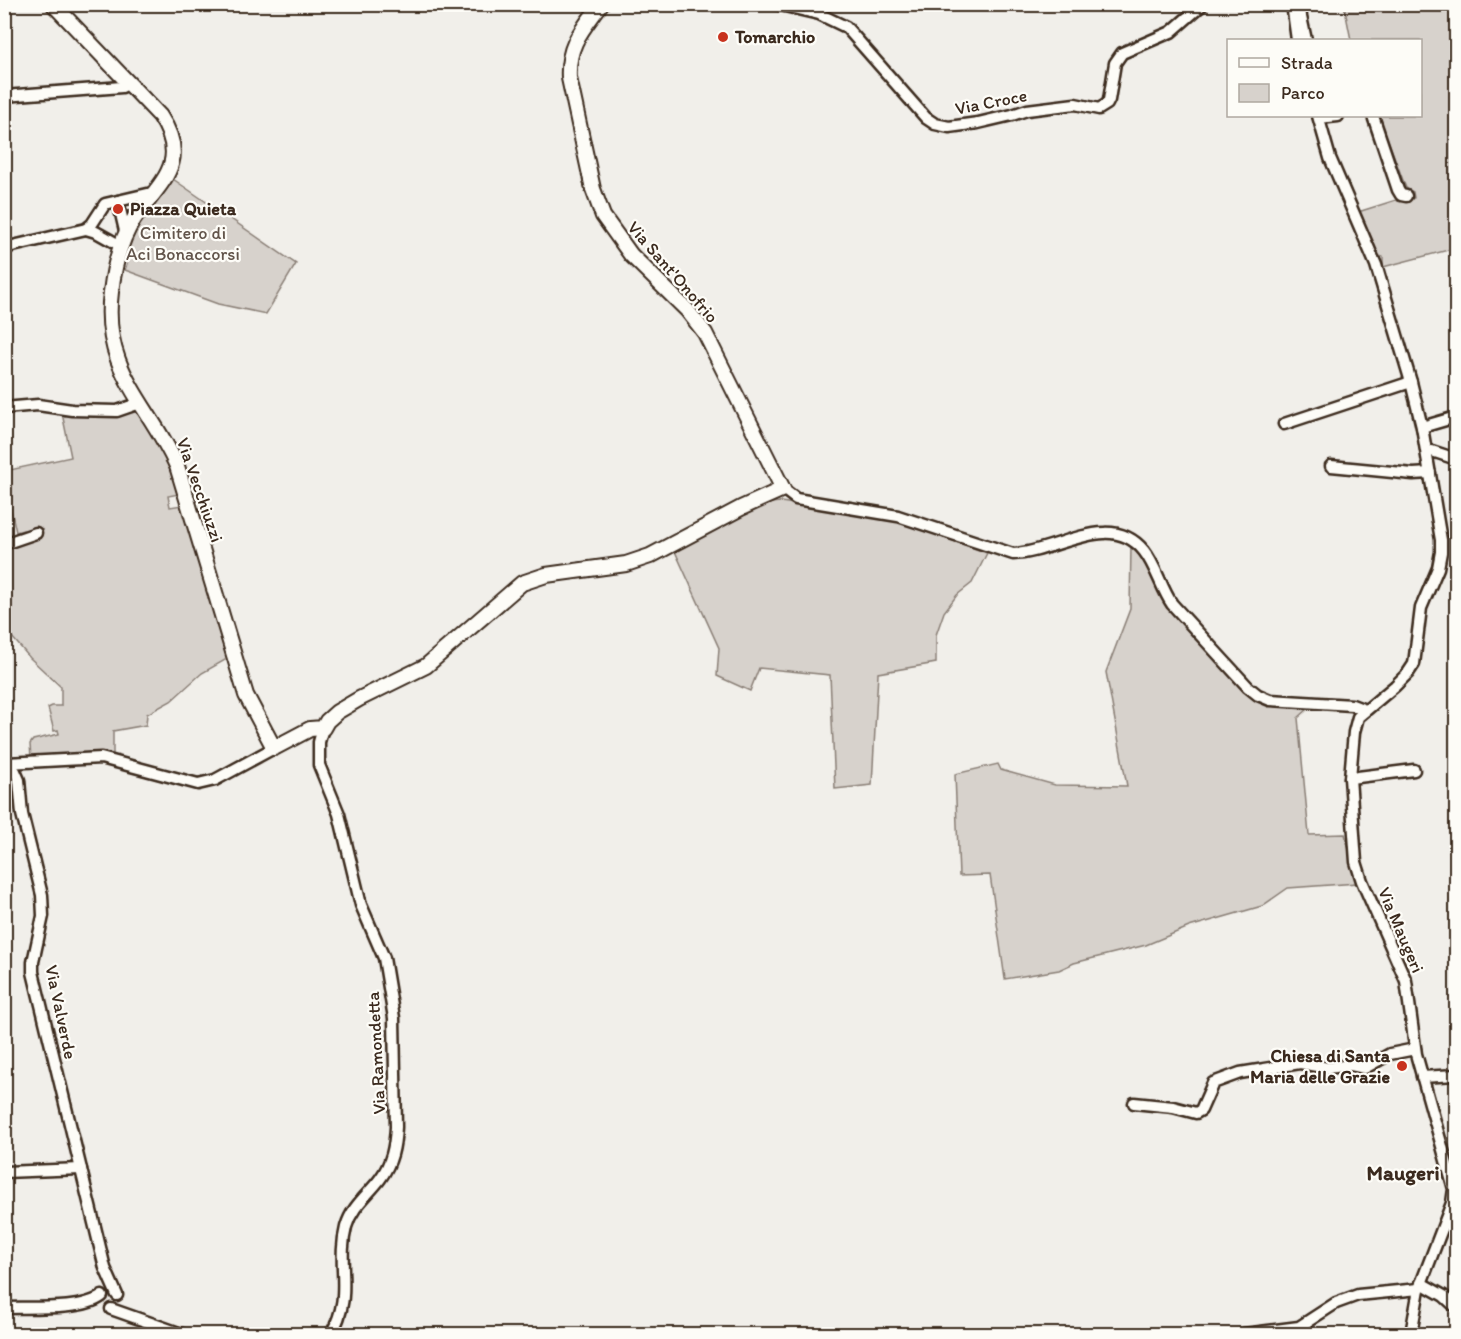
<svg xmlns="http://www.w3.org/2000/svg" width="1461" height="1339" viewBox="0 0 1461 1339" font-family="Itim,sans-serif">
	<rect width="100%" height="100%" fill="#f1efea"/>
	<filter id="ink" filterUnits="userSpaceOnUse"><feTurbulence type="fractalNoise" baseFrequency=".0167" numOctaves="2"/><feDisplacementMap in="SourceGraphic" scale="12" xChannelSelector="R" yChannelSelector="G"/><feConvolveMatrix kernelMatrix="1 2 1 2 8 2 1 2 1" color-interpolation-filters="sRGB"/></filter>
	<g filter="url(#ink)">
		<g fill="#d7d2cc" stroke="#897e75" stroke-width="1.5">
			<polygon points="1344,5 1456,5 1456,248 1383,267 1383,257 1379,256 1358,212 1396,200 1399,201 1414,198 1413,192 1406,188 1404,183 1379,116 1420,116 1420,40 1351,40"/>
			<polygon points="173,179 296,264 266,314 218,304 125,270 128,261 123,253 139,224"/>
			<polygon points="138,411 164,455 179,494 168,496 170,507 182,505 227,659 202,673 171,701 147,714 146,725 113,731 113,756 104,754 31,758 30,744 33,740 59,734 58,730 54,731 48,708 52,706 61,706 61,687 30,658 5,629 4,549 37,537 23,530 16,532 5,483 5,471 71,457 62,413 120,414"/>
			<path d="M781,502L895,520L987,553L972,583L957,595L944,612L936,635V663L878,673L872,785L835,789L830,675L759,668L750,691L717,676L719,648L674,549C705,533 745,504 781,502Z"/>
			<path d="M1131,545L1143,560L1163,601L1242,689C1264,708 1281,706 1308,709L1298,718L1309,835L1345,834L1357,883L1288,888L1262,906L1189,927L1146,945L1074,963L1059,970L1005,979L990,875L959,876L955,774L998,764L1001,770L1055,785L1127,786L1106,672L1130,609Z"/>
		</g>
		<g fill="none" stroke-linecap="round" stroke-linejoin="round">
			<g stroke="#3b2a1e" stroke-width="15">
				<g id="minor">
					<polyline points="776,4 819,14 846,27 926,118 935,124 949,127 978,123 1012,115 1027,110 1075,104 1099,109 1107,104 1109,100 1115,63 1122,53 1171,32 1203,4"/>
					<polyline points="1292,4 1297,40"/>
					<polyline points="1300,4 1301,17 1306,40"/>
					<polyline points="4,96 122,87 129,83"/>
					<polyline points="1318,116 1330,158 1376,265 1411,382 1422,427 1441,540 1441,552 1438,568 1421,608 1414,664 1408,673 1395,686 1358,717 1354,732 1350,778 1356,862 1362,881 1406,981 1416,1054 1454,1189 1452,1203 1419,1289 1411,1334"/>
					<polyline points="1373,116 1398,190 1401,195 1406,196"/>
					<polyline points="1319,118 1338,116"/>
					<polyline points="118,201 126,235"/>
					<polyline points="86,229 96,232 121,246"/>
					<polyline points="4,248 86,229 92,224 105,204 156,192"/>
					<polyline points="4,408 38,405 72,410 117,411 140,403"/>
					<polyline points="1284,424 1411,382"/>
					<polyline points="1422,427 1456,417"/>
					<polyline points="1427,453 1432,451 1456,459"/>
					<polyline points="1331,466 1413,474 1430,473"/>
					<path d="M783,489L796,499L898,516L1013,554C1056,553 1110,509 1144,551C1156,566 1161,588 1172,604L1248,687L1258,695L1270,700L1352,705L1365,710"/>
					<polyline points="4,544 36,533"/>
					<path d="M323,728L319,742V765L339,814L361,905L384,958L394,1018L396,1127C395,1146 392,1163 380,1179C368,1195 352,1206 346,1227C336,1266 354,1295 331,1334"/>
					<polyline points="7,763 101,758 198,784 215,780 274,748"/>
					<polyline points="9,765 15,771 19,780 22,814 42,895 43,916 33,962 33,972 105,1268 117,1295"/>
					<polyline points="1350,778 1414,770"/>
					<polyline points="1422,1077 1456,1075"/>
					<polyline points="1134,1103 1173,1107 1196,1113 1201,1110 1213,1083 1240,1073 1300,1063 1328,1068 1351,1065 1365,1068 1390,1054 1415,1049"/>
					<polyline points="4,1172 81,1169"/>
					<polyline points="1421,1283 1444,1296 1456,1307"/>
					<path d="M4,1308C30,1307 82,1311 102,1296"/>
					<polyline points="111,1309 182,1334"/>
					<polyline points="1244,1334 1299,1327 1336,1303 1358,1295 1419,1289"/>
				</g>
			</g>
			<g stroke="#3b2a1e" stroke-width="18">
				<path id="major" d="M53,4L160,116C191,163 160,182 134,219C120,240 114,267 111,292C101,370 148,402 177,466L246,695L274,748L310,729L323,728L327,721L337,712L359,699L426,666L522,583L546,575L626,564L650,556L741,508L783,489L705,333L687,310L631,255L603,216L593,189L569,78C567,45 582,30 601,4"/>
			</g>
			<use href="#minor" stroke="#fdfcf7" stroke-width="10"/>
			<use href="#major" stroke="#fdfcf7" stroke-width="14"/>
		</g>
	</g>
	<g fill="#c8321e" stroke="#fdfcf7" stroke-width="2">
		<circle cx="723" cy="37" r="6"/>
		<circle cx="118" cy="209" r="6"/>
		<circle cx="1402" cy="1066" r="6"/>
	</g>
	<g text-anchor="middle" stroke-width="4.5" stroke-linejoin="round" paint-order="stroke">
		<g font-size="18" font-weight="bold" fill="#3b2a1e" stroke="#fdfcf7" text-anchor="start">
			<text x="735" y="43">Tomarchio</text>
			<text x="130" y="215">Piazza Quieta</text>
			<text x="1390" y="1062" text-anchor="end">Chiesa di Santa<tspan x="1390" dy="21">Maria delle Grazie</tspan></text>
		</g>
		<g font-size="18" fill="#3b2a1e" stroke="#fdfcf7">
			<text transform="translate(991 102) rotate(-11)" y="6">Via Croce</text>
			<text transform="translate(673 272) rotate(49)" y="6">Via Sant'Onofrio</text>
			<text transform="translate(200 490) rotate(71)" y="6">Via Vecchiuzzi</text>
			<text transform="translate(1401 930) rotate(67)" y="6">Via Maugeri</text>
			<text transform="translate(61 1012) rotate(78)" y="6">Via Valverde</text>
			<text transform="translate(376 1053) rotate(-93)" y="6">Via Ramondetta</text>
		</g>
		<g font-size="18" fill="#62544a" stroke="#fdfcf7">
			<text x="183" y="239">Cimitero di<tspan x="183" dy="21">Aci Bonaccorsi</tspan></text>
		</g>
		<g font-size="21" font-weight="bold" fill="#3b2a1e" stroke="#fdfcf7">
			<text x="1403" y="1180">Maugeri</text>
		</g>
	</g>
	<rect width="1461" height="1339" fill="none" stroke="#fdfcf7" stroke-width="24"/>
	<rect x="12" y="12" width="1437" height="1315" fill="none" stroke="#3b2a1e" stroke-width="2" filter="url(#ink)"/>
	<rect x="1227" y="39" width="195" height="78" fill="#fdfcf7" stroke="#afa8a0" stroke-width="1.5"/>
	<rect x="1239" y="58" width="30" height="9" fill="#fdfcf7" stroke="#afa8a0" stroke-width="1.5"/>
	<text x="1281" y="69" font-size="18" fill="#3b2a1e">Strada</text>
	<rect x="1239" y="84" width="30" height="18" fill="#d7d2cc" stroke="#afa8a0" stroke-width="1.5"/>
	<text x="1281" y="99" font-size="18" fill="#3b2a1e">Parco</text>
</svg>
